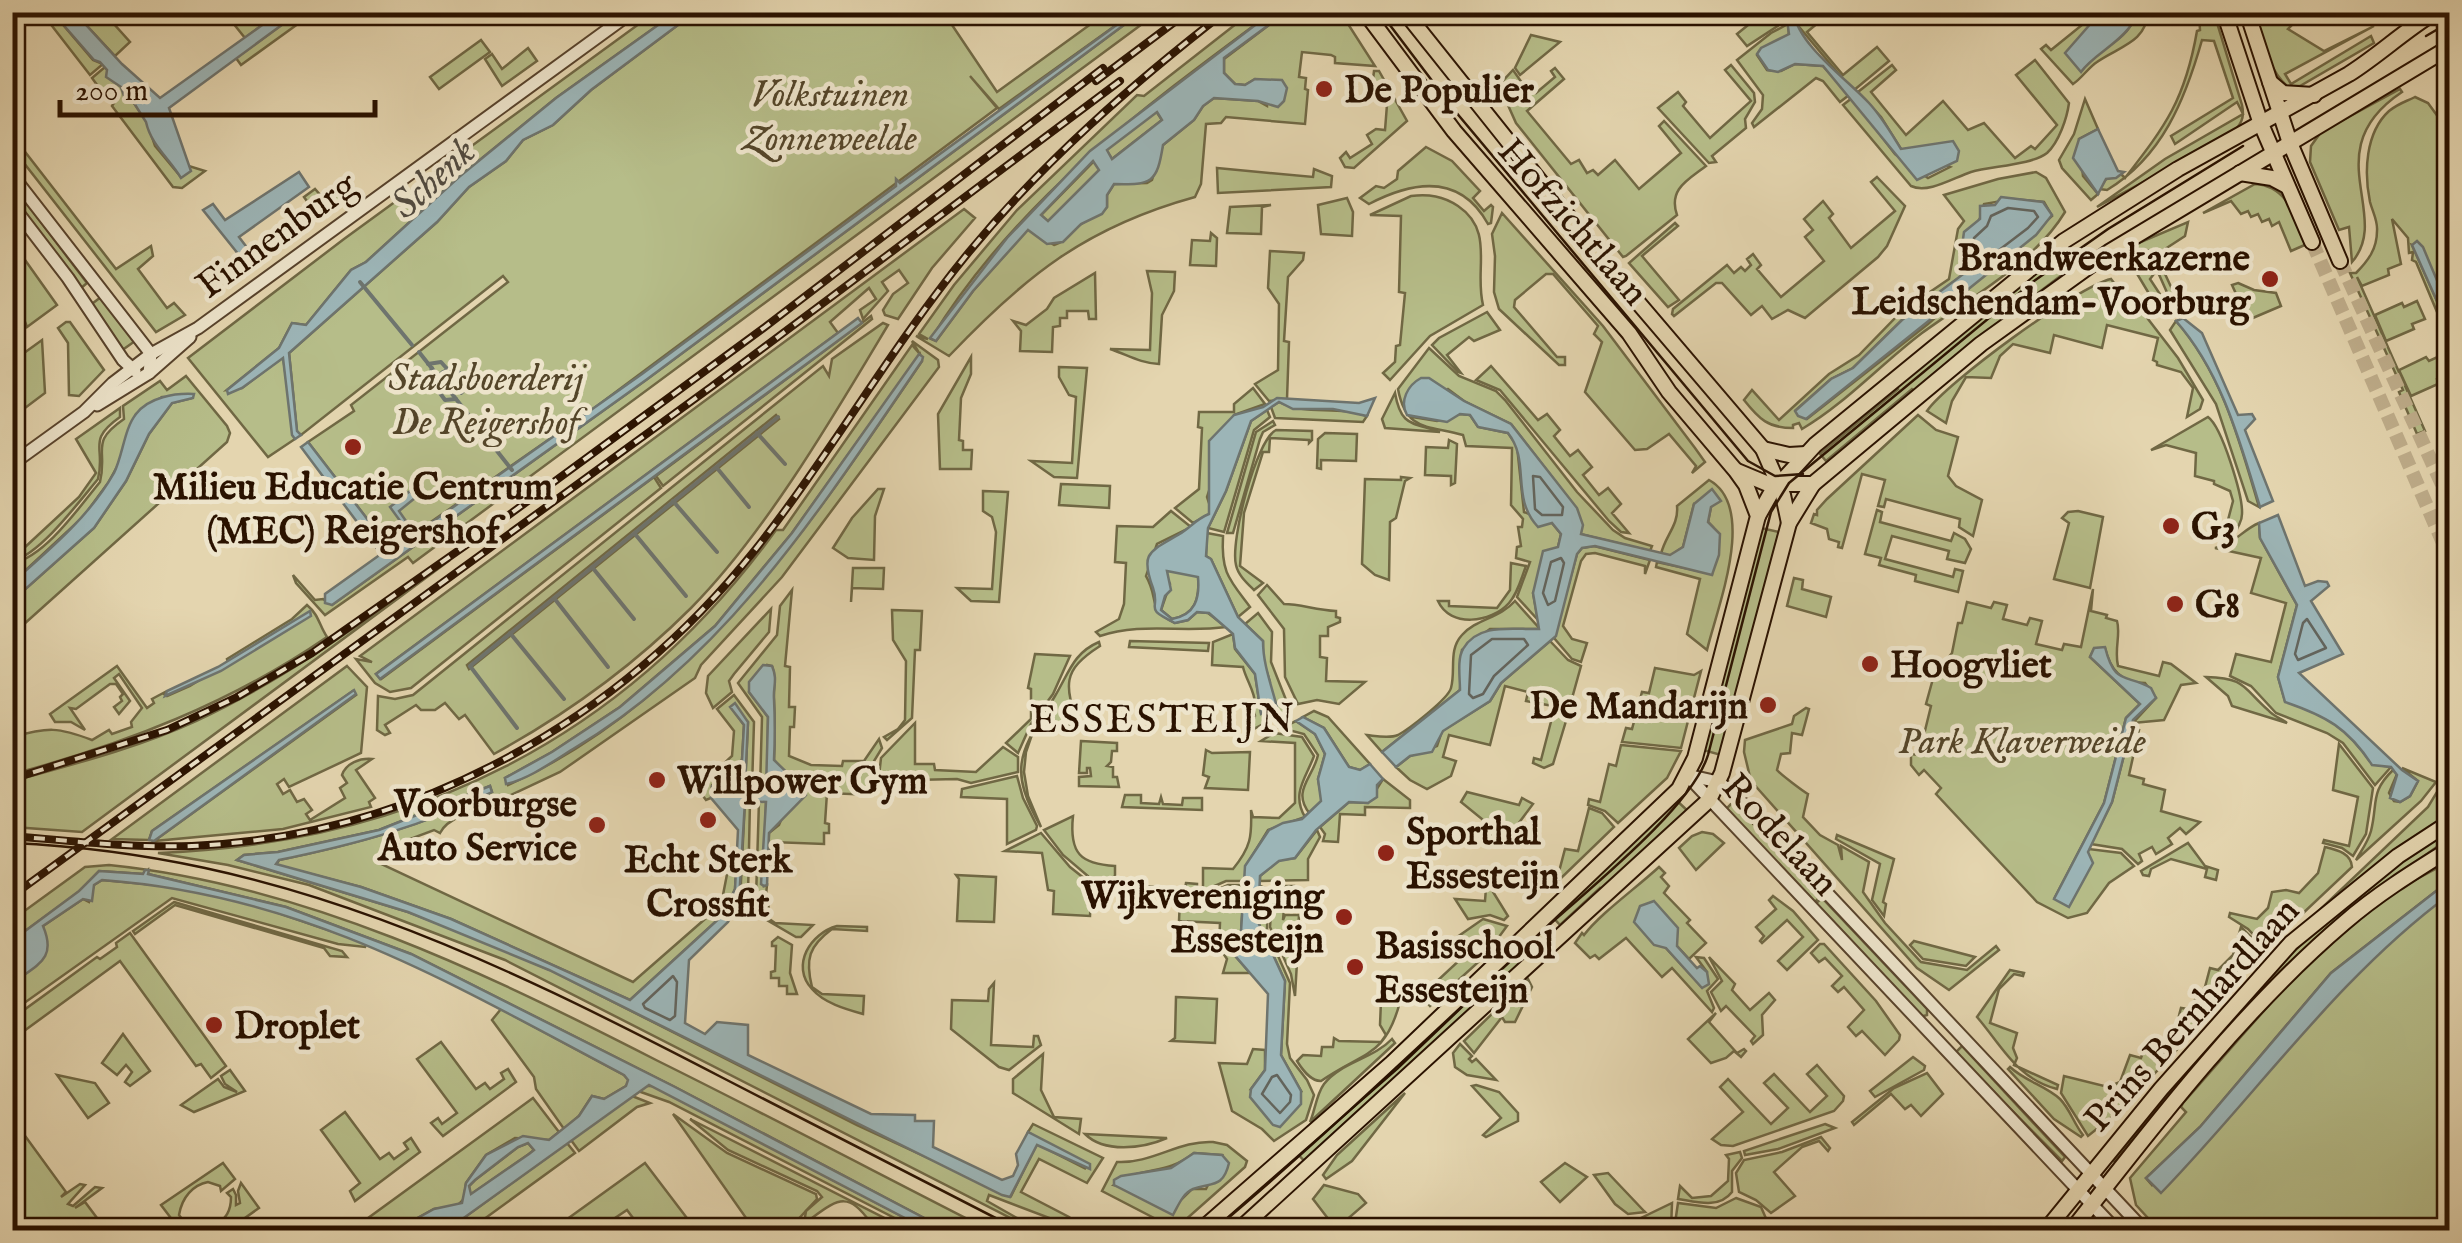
<svg xmlns="http://www.w3.org/2000/svg" width="2462" height="1243" viewBox="0 0 2462 1243" font-family="'IM FELL English',serif">
	<rect width="100%" height="100%" fill="#e4d5af"/>
	<filter id="stains"><feTurbulence type="fractalNoise" baseFrequency=".002" numOctaves="4"/><feColorMatrix values="0 0 0 0 .2 0 0 0 0 .09 0 0 0 0 .02 0 0 0 .5 -.17"/></filter>
	<radialGradient id="worn" r=".72"><stop offset=".6" stop-color="#630" stop-opacity="0"/><stop offset="1" stop-color="#630" stop-opacity=".3"/></radialGradient>
	<g fill="#b6bd89" stroke="#706844" stroke-width="2.5" fill-rule="evenodd">
		<polygon points="42,13 53,13 93,60 103,64 90,75"/>
		<polygon points="75,13 104,13 130,42 115,56"/>
		<polygon points="225,13 279,13 245,38"/>
		<polygon points="298,13 313,13 241,65 236,58"/>
		<polygon points="654,13 675,13 556,98 459,177 366,262 351,270 306,325 292,323 279,348 227,390 242,388 283,357 295,439 268,457 188,358 344,239"/>
		<polygon points="694,13 944,13 997,92 1106,13 1133,13 999,109 970,76 997,108 597,406 395,547 388,546 308,442 354,411 351,405 508,282 503,276 301,435 297,432 289,353 437,222 469,187 506,161 523,140 553,125 591,90"/>
		<polygon points="1140,13 1157,13 413,563 408,557 325,615 296,583 293,575 315,600 323,599 332,605 646,380"/>
		<path d="M1250,13H1271C1145,106 1014,202 931,339L936,341L973,291L1028,229L1054,245C1066,241 1068,236 1076,228C1086,219 1097,217 1107,207V195L1114,184L1147,183L1152,180L1163,145L1194,120L1203,106L1214,98L1258,101L1267,106L1268,82L1255,79L1245,85L1235,84L1224,73V59L1285,13H1341L1375,66L1335,63V57L1331,55L1302,52L1299,77L1306,78L1305,89L1308,90L1305,124L1226,117L1221,123L1206,124L1201,184L1195,197C1086,227 1025,276 949,356L916,336L928,339L919,334L954,285L1017,210L1137,95L1144,96Z"/>
		<polygon points="1763,13 1786,13 1787,20 1747,46 1737,34"/>
		<polygon points="1815,13 1830,13 1807,32 1843,75 1877,47 1889,61 1853,91 1795,22"/>
		<path d="M2075,13H2100L2081,38L2083,68C2097,50 2120,43 2131,25L2127,17L2147,13C2147,42 2118,47 2097,62C2088,68 2082,78 2073,84L2041,49L2046,45L2051,50L2082,25Z"/>
		<path d="M2199,13H2214L2242,105C2245,118 2241,124 2232,134L2097,207L2165,159L2243,114L2237,102L2175,144L2171,136L2233,98L2214,41L2202,40C2185,100 2162,157 2107,190L2099,189L2106,179L2121,174L2125,178C2166,125 2185,100 2197,31L2200,30Z"/>
		<path d="M2254,13H2268L2270,17L2283,16L2291,26L2288,29L2324,51L2374,26L2285,74L2291,84L2371,36L2374,43L2300,86H2287C2267,68 2262,38 2254,13Z"/>
		<path d="M1788,24L1789,34C1780,43 1764,44 1757,55L1767,70L1781,71L1795,64L1823,66L1849,95L1840,102L1823,81L1816,78L1754,127L1752,123L1762,109L1763,95L1737,60L1771,33Z"/>
		<polygon points="1531,35 1560,42 1520,75 1515,68"/>
		<polygon points="481,40 490,52 439,89 430,77"/>
		<polygon points="528,48 537,61 502,86 485,59 492,54 502,69"/>
		<path d="M2035,60L2069,103C2067,118 2059,142 2047,153C2032,165 1991,166 1971,172C1953,178 1928,194 1911,186L1843,105L1852,98L1895,154L1928,178L1950,167L1901,149L1881,117L1858,92L1892,65L1896,70L1871,92L1906,135L1943,101L1968,130L1984,123L2015,158L2031,146L2035,149L2057,125L2016,75Z"/>
		<polygon points="1731,65 1754,93 1755,102 1745,119 1746,128 1712,156 1716,162 1709,163 1658,108 1678,92 1686,102 1683,106 1710,138 1751,101 1725,70"/>
		<polygon points="105,67 134,103 147,122 155,146 181,177 190,171 189,166 205,171 182,188 173,187 112,106 114,103 111,98 108,100 92,78"/>
		<path d="M1555,68L1564,79L1527,111L1571,164L1579,160L1587,173L1593,170L1598,175L1615,160L1639,189L1681,153L1659,126L1664,121L1706,166C1688,180 1668,189 1677,215L1626,256L1623,257L1516,123L1499,85L1513,70L1527,90L1531,88L1536,93L1555,77L1551,71Z"/>
		<polygon points="1374,71 1379,71 1407,121 1354,168 1345,167 1340,158 1346,152 1350,158 1372,144 1367,135 1376,129 1385,130 1388,92 1372,88"/>
		<path d="M2400,89L2402,92C2315,150 2393,215 2352,262L2349,227L2339,230L2310,162L2311,146L2321,132Z"/>
		<path d="M2415,97L2428,103L2449,132V320L2417,247L2412,245L2449,328V335L2445,331L2416,262L2412,260L2413,252L2409,253L2408,238L2392,219L2401,264L2388,269L2389,275L2362,286L2357,277L2425,431L2417,434L2399,392L2403,390L2350,273H2356C2368,261 2377,249 2377,231C2378,221 2373,213 2370,202C2364,173 2365,133 2389,111C2399,103 2405,102 2415,97Z"/>
		<polygon points="2085,99 2098,129 2079,139 2083,176 2098,194 2091,200 2062,168 2059,160 2074,134"/>
		<polygon points="1156,111 1162,120 1112,159 1106,150"/>
		<polygon points="12,135 116,269 151,246 153,256 138,269 167,308 174,303 185,315 156,332 13,149"/>
		<path d="M1426,147L1452,161L1480,191L1473,198L1484,211L1491,205L1493,207L1491,223L1488,224C1460,173 1413,181 1369,204L1360,198L1376,186L1384,188L1397,179L1398,171Z"/>
		<polygon points="1094,161 1100,170 1048,222 1041,215"/>
		<polygon points="1217,168 1313,177 1314,169 1332,176 1331,187 1218,193"/>
		<path d="M2036,172L2046,178L2065,212C2035,262 1973,296 1922,333C1881,364 1846,403 1802,429L1799,423L1793,425V428C1768,428 1759,419 1744,400L1752,390L1779,420L1829,374L1859,355L1902,311L1949,279L1958,229L1964,221L1944,195L1998,179ZM2013,199L2044,202L2052,216L1928,324L1807,419L1796,410L1831,379L1853,368L1902,320L1975,266L1973,256L1961,253L1980,218L1984,204Z"/>
		<polygon points="1877,177 1905,206 1887,246 1878,257 1805,318 1788,310 1772,319 1762,306 1751,315 1722,283 1716,283 1674,316 1672,314 1673,309 1727,265 1734,273 1741,267 1745,271 1751,265 1747,259 1753,254 1761,265 1757,269 1781,297 1824,261 1805,237 1813,230 1804,219 1823,201 1833,214 1829,218 1851,248 1895,211 1871,182"/>
		<polygon points="344,182 354,193 319,218 304,197 315,189 323,198"/>
		<path d="M2255,184C2288,186 2295,217 2307,244L2291,251L2279,222L2272,226L2269,219L2262,222L2258,214L2251,217L2248,211L2241,214L2231,201L2203,213Z"/>
		<polygon points="13,185 87,283 80,289 13,199"/>
		<path d="M1411,196C1429,194 1443,196 1458,206C1495,231 1474,269 1483,305L1430,336L1390,380L1383,373L1395,362L1396,346L1400,345L1405,293L1399,292L1401,216L1370,215Z"/>
		<polygon points="1347,198 1353,212 1352,236 1321,234 1318,205"/>
		<polygon points="1271,205 1262,207 1261,234 1227,233 1230,207"/>
		<polygon points="964,209 975,218 932,268 898,319 885,315 883,310 893,294 908,283 899,270 882,282 888,291 863,319 860,310 876,299 869,288 830,322 838,333 376,674 381,679 654,477 661,488 411,688 390,692 375,683 356,659 372,662 360,656"/>
		<polygon points="1502,213 1603,326 1695,448 1705,462 1692,473 1696,466 1669,434 1647,449 1635,450 1585,392 1602,342 1594,334 1598,326 1553,274 1546,274 1515,300 1514,307 1557,357 1565,357 1565,365 1559,365 1499,309 1494,292 1495,256 1492,234"/>
		<polygon points="2188,222 2185,236 2162,251 2138,250 2137,254 2128,256 2136,244"/>
		<polygon points="1675,223 1678,226 1642,256 1679,300 1668,307 1629,263"/>
		<polygon points="1211,233 1217,238 1216,266 1190,265 1192,240 1210,241"/>
		<polygon points="13,243 57,305 27,327 13,291"/>
		<polygon points="1270,251 1304,253 1303,260 1288,277 1284,341 1289,342 1287,399 1269,401 1255,384 1278,370 1279,304 1268,288"/>
		<polygon points="2061,254 2071,268 1971,344 1916,392 1912,389 1826,461 1820,454 1898,389 1895,385"/>
		<polygon points="2144,258 2158,259 2179,304 2173,306 2157,270 2150,279 2169,308 2157,307 2133,267 2144,262"/>
		<path d="M1147,271L1175,272L1174,291L1162,315L1159,364C1140,363 1128,355 1110,349L1150,350L1152,293Z"/>
		<polygon points="1095,273 1096,319 1089,319 1088,311 1067,311 1067,318 1060,318 1060,326 1053,327 1052,352 1020,351 1021,331 1013,321 1026,325 1047,309 1054,298"/>
		<path d="M2111,279L2134,309L2138,306L2178,358L2203,400L2200,409L2187,417L2193,388L2181,372L2157,365V362L2153,360L2158,338L2107,325L2102,348L2054,335L2050,353L2013,344L2000,356L1991,378L1966,377L1952,401L1946,423L1927,411C1946,383 2078,286 2111,279Z"/>
		<polygon points="2238,283 2254,290 2276,293 2281,306 2248,320 2232,285"/>
		<polygon points="101,297 135,341 121,351 89,306"/>
		<polygon points="2417,301 2425,319 2412,324 2414,329 2386,341 2375,315 2402,303 2404,307"/>
		<polygon points="1487,312 1500,330 1474,341 1469,337 1447,355 1461,373 1458,372 1432,345 1439,338"/>
		<polygon points="871,316 872,319 663,486 656,476"/>
		<path d="M2176,321C2222,373 2240,442 2259,507L2248,501L2216,404L2170,330Z"/>
		<polygon points="66,322 70,322 104,370 79,396 69,395 68,343 58,328"/>
		<path d="M883,323L888,325C833,417 766,532 691,608C632,667 567,714 494,754L465,715L459,719L445,703L435,710H421L416,705L385,725L390,733L385,735L377,730L378,696L395,699L413,695L823,366L829,376L832,359ZM776,415L779,419L469,669L467,665Z"/>
		<polygon points="42,340 45,393 13,417 13,361"/>
		<path d="M912,341L938,360L939,367L782,577L701,665L695,678L560,772L492,804L489,810C474,808 447,819 440,833L434,830L386,848L379,863L633,982L721,905L731,854L737,855L735,889L723,915L630,1000L451,919L361,887L276,865L279,860C353,845 423,826 492,792L490,786L379,830L278,852L244,855L237,860L408,912L476,938L550,970L857,1125L1011,1196L1037,1144L1086,1169L1028,1132L1033,1124L1103,1158L1087,1183L1039,1159L1021,1192L1069,1217L1065,1224L989,1195L987,1201L1038,1230H1034L505,960L309,885L228,865L158,853C413,843 625,739 776,530H783L912,345L919,353ZM920,354L922,361C811,524 695,701 508,785L505,778L552,752L620,707L715,626L792,533Z"/>
		<path d="M1429,348L1459,376L1496,391L1505,400L1577,492L1613,530L1625,538L1652,546L1650,551L1580,534L1576,508L1511,424L1464,401L1448,389L1412,417L1437,421L1460,414L1470,415L1478,427L1508,433L1517,446L1524,512L1552,523L1561,534L1558,547L1533,593L1538,620L1517,597L1530,562L1516,558L1517,547L1521,546L1518,527H1522L1523,519L1511,505L1512,448L1466,446L1463,435C1428,425 1406,432 1398,389Z"/>
		<polygon points="2442,355 2449,374 2437,379 2438,384 2411,396 2399,370 2426,357 2429,361"/>
		<polygon points="971,357 971,374 961,398 959,440 963,441 963,450 972,450 971,469 940,469 938,414"/>
		<polygon points="1491,366 1538,420 1547,414 1560,430 1554,436 1570,456 1578,450 1592,467 1583,475 1599,495 1608,488 1621,504 1612,513 1629,533 1621,532 1609,521 1500,390 1476,380"/>
		<polygon points="1059,367 1087,368 1077,478 1054,477 1031,461 1072,463 1076,397 1069,395 1059,377"/>
		<path d="M186,376L227,426L230,433L227,442L13,634L12,605L22,592L94,528L126,481L149,434L172,403L192,398L162,397L136,414L118,465L108,483L83,517L13,582V563C45,557 80,506 100,482C108,449 89,443 124,419L123,406L160,381L167,390Z"/>
		<polygon points="1253,388 1265,404 1234,415 1207,497 1211,509 1209,514 1193,523 1175,508 1199,489 1202,428 1198,427 1199,412 1234,412 1234,404"/>
		<path d="M1395,393C1401,427 1412,422 1440,432L1385,428L1382,419Z"/>
		<path d="M1279,402C1306,416 1337,405 1367,416L1363,422L1275,418L1271,407Z"/>
		<path d="M120,408V417C86,441 106,447 98,479C78,503 41,553 13,561V549L18,545L23,549L79,497L96,473L76,439Z"/>
		<polygon points="1267,410 1270,417 1254,430 1224,532 1208,528 1226,491 1251,421"/>
		<polygon points="1918,415 1936,430 1958,437 1948,476 1956,486 1982,500 1973,536 1959,527 1960,519 1886,499 1884,507 1878,506 1885,480 1862,474 1842,548 1838,547 1839,542 1829,539 1827,529 1811,523 1814,514 1817,515 1817,510 1827,499"/>
		<path d="M2208,417C2222,427 2243,496 2242,514C2242,521 2240,522 2237,529L2223,539L2233,501L2230,491L2214,484V481L2195,476L2196,453L2166,445L2151,450Z"/>
		<polygon points="1273,421 1275,425 1263,432 1260,439 1233,533 1227,533 1256,432"/>
		<path d="M1276,430L1312,431V440L1309,443V440L1270,438L1269,452H1263L1244,513L1240,566L1263,583L1254,590C1247,583 1238,575 1236,565C1230,541 1256,440 1276,430Z"/>
		<polygon points="1325,433 1357,434 1356,461 1321,460 1321,469 1317,468 1318,439"/>
		<polygon points="1449,440 1457,444 1455,483 1451,485 1451,476 1425,475 1426,447 1448,448"/>
		<polygon points="1401,477 1410,478 1405,481 1396,518 1390,522 1389,580 1375,575 1362,564 1365,479 1401,480"/>
		<path d="M1709,480C1758,507 1717,608 1707,650L1687,634L1700,579L1656,567L1657,562L1712,574L1713,527L1708,522L1711,507L1694,504L1683,547L1670,556L1661,554C1665,536 1679,525 1677,506Z"/>
		<polygon points="1061,484 1110,486 1109,508 1059,505"/>
		<polygon points="878,489 884,489 875,516 874,560 848,558 833,548 852,518"/>
		<polygon points="983,491 1008,492 999,602 971,601 957,588 992,589 996,532 992,517 983,511"/>
		<polygon points="1877,510 1882,512 1880,522 1951,541 1954,533 1965,539 1971,549 1965,563 1947,559 1949,551 1892,536 1885,559 1953,577 1955,569 1963,571 1958,592 1915,581 1916,575 1879,565 1881,558 1865,554"/>
		<path d="M1171,511L1191,527L1157,544L1146,576C1160,600 1146,609 1175,623L1188,620L1197,612L1208,613L1226,627C1183,633 1141,622 1100,636L1096,632L1119,619L1124,604L1126,563L1115,562L1117,526L1153,527Z"/>
		<polygon points="2078,511 2103,517 2090,588 2054,579 2069,523 2062,518 2068,512"/>
		<path d="M2259,523L2260,538L2297,605L2278,677L2285,701C2329,717 2345,726 2372,764L2391,767L2375,785L2343,743L2327,733L2276,713L2251,686L2230,676L2236,654L2271,662L2286,603L2251,593L2261,558L2215,548C2235,544 2242,530 2259,523Z"/>
		<polygon points="1761,528 1779,532 1721,755 1703,750"/>
		<path d="M1207,533L1223,536C1221,573 1229,579 1250,607L1238,617L1211,559L1206,556Z"/>
		<polygon points="1594,546 1650,560 1645,574 1645,566 1595,553 1586,554 1581,561 1563,626 1572,639 1587,643 1581,662 1572,659 1554,638 1577,554 1582,548"/>
		<path d="M450,560L82,832L13,827V781C74,764 137,748 196,721C287,679 368,618 450,560Z"/>
		<path d="M1511,563L1526,566C1521,579 1518,593 1509,603C1491,623 1450,628 1438,601H1449V606L1497,608L1510,590Z"/>
		<polygon points="853,568 884,568 883,589 852,588 851,602"/>
		<path d="M1167,570L1198,576C1200,599 1195,615 1172,619L1161,610L1170,584L1165,574Z"/>
		<polygon points="1794,578 1803,580 1802,589 1831,597 1826,617 1787,606"/>
		<path d="M1267,585L1284,604C1301,604 1315,610 1336,611V617L1340,618V622L1328,627V636H1320V657L1327,658L1326,681L1365,682L1339,704L1317,700L1298,704L1285,677L1284,629L1258,595Z"/>
		<path d="M2093,589L2091,611L2107,615L2106,618L2117,621C2121,634 2114,649 2118,666L2159,676L2163,662L2171,664L2196,683L2181,685L2164,720L2133,723L2156,698L2145,683C2121,683 2110,669 2105,648L2094,649L2090,657L2140,704L2126,718L2104,803L2054,899L2089,849L2121,853L2134,866L2109,883L2087,913L2068,918L2037,902L1936,794L1941,788L1924,770L1919,775L1911,765V754L1919,755L1931,706L1926,704L1934,675L1952,653L1958,623H1962L1967,602L1991,608L1994,602L2007,605L2003,619L2027,625L2030,618L2042,621L2036,644L2062,650L2064,644L2081,647Z"/>
		<path d="M792,590L785,666L790,667L789,707H795L794,727H790L789,756L811,765L842,766L843,761H864L879,739L882,748L874,761L873,795L827,793L825,823L829,824V833H824V844L772,842L771,865H768L769,833L779,825L796,784L774,760C775,739 775,719 774,700C773,687 777,679 772,666L767,665L749,692L768,717L767,789H760L762,717L738,683L777,635L780,606Z"/>
		<path d="M1515,601L1540,629H1490L1462,650L1460,690L1382,752L1367,735C1376,736 1389,739 1398,735C1409,729 1448,699 1451,688C1456,670 1448,650 1462,635C1476,619 1500,618 1515,601Z"/>
		<path d="M307,605C319,615 319,625 327,637C231,703 125,744 13,774V737C48,727 58,727 92,740L109,730L112,734L132,727L131,722L142,708L119,674L114,678L130,701L119,714L114,707L122,701L120,697L123,694L116,684H110L76,709L70,708L85,730L71,722H55L50,714L117,666L147,708L154,703L152,699L167,691L164,694L167,696L190,686L228,662L227,659L292,619Z"/>
		<polygon points="771,609 769,632 734,674 729,681 732,692 713,708 706,693 708,676"/>
		<polygon points="892,610 922,611 920,650 915,650 912,718 887,740 884,737 898,729 905,720 906,661 893,640"/>
		<path d="M1258,613L1272,632L1271,662L1290,710L1248,732L1255,716L1252,705H1255C1256,693 1246,680 1243,667L1212,665L1213,642L1233,634L1235,649L1255,674L1261,713L1270,682L1263,660V641L1245,624Z"/>
		<polygon points="1130,641 1209,643 1208,651 1129,647"/>
		<polygon points="1550,641 1568,660 1581,666 1569,709 1526,701 1528,692 1505,686 1490,745 1449,735 1443,757 1456,761 1451,776 1427,789 1410,780 1396,767 1410,756 1437,746 1442,731 1490,701 1501,683"/>
		<path d="M1099,642L1100,646C1061,671 1065,685 1078,725L1036,723L1026,752L1024,772L1028,796L1041,827C1005,765 1023,749 1055,696C1069,673 1073,653 1099,642Z"/>
		<polygon points="1035,654 1070,656 1053,694 1031,724 1018,753 1006,743 1031,719 1031,689 1028,688"/>
		<path d="M347,666L367,687L361,753L289,787L284,779L277,784L283,794L290,790L297,802L304,799L312,810L306,814L310,820L345,798L340,788L347,783L342,775C346,763 360,758 372,759L356,770L375,798L369,802L371,807L283,829L154,841L356,695L353,691L152,831L149,840L112,839Z"/>
		<polygon points="1655,668 1694,675 1701,671 1681,748 1622,742 1626,728 1632,729 1642,692 1649,693"/>
		<path d="M2206,677C2246,678 2242,687 2268,710C2273,716 2282,719 2287,723L2232,706L2228,696Z"/>
		<polygon points="734,695 754,722 752,788 745,788 748,722 731,707 744,725 742,760 712,785 711,798 706,800 697,788 732,756 734,731 717,709"/>
		<path d="M1806,708L1809,709L1802,735L1792,733L1790,753L1781,754L1777,770C1780,774 1804,792 1808,794L1803,817L1820,835L1838,845L1842,860L1841,846L1869,862L1863,892L1885,923L1921,962L1967,970L1996,946L1999,950L1949,990L1917,968L1751,781L1744,752L1745,740L1792,724L1794,716Z"/>
		<polygon points="1554,710 1569,711 1553,764 1544,768 1533,763 1534,758 1541,760"/>
		<polygon points="1314,711 1328,717 1370,764 1360,770 1349,767 1324,728 1303,717"/>
		<path d="M1296,721L1315,734L1325,754L1318,779L1322,801L1310,814C1291,791 1313,778 1318,755L1304,734L1281,728Z"/>
		<polygon points="915,723 915,764 934,764 935,770 976,772 1003,747 1018,757 1018,772 971,783 957,779 914,780 914,778 879,776 881,758"/>
		<polygon points="2131,728 2139,730 2129,775 2144,779 2143,784 2165,790 2161,811 2200,822 2186,834 2180,828 2168,838 2172,844 2156,854 2152,847 2139,854 2142,861 2138,864 2122,849 2091,844 2112,802"/>
		<path d="M1274,733L1302,737L1314,756C1306,778 1291,793 1305,817L1268,830L1246,866L1245,881H1226L1203,891V868L1233,869C1251,847 1252,836 1251,810L1253,817L1279,818L1295,803V743L1261,741Z"/>
		<polygon points="1081,741 1117,743 1117,751 1112,751 1111,762 1107,766 1113,767 1113,777 1117,777 1119,787 1079,786 1079,777 1091,776 1090,768 1087,768 1087,773 1079,773"/>
		<polygon points="2339,744 2373,788 2366,834 2353,856 2342,848 2323,843 2324,840 2349,846 2358,797 2333,790"/>
		<polygon points="1621,745 1681,751 1667,778 1618,823 1605,811 1588,805 1589,799 1600,802 1609,764 1616,766"/>
		<polygon points="1206,750 1212,753 1250,752 1248,790 1205,788 1209,777 1203,775"/>
		<path d="M2402,768L2436,782L2421,801L2356,860C2361,851 2368,842 2371,831C2378,803 2370,792 2393,770L2397,774L2389,793L2394,801L2400,802L2410,796L2418,781Z"/>
		<polygon points="2449,772 2449,815 2368,871 2286,942 2428,807"/>
		<polygon points="1017,776 1023,798 1037,826 1036,830 1007,844 1007,799 961,797 962,789"/>
		<polygon points="1383,779 1410,800 1410,808 1365,807 1365,815 1340,814 1338,842 1323,841 1325,834 1320,827 1349,802 1368,803"/>
		<polygon points="1467,792 1519,805 1522,798 1533,804 1509,836 1494,840 1482,819 1461,802"/>
		<polygon points="1125,795 1141,795 1141,803 1159,804 1161,797 1163,804 1182,805 1183,798 1202,798 1202,810 1122,807"/>
		<polygon points="1675,799 1689,812 1604,891 1600,888 1560,925 1550,914"/>
		<polygon points="745,800 750,801 748,895 755,918 730,917 740,901"/>
		<polygon points="759,801 766,801 764,886 767,885 766,895 769,896 768,918 775,923 813,925 801,937 796,937 767,920 756,898"/>
		<polygon points="1733,802 1821,896 1814,903 1726,809"/>
		<polygon points="1589,808 1602,813 1614,827 1556,883 1565,849 1578,851"/>
		<path d="M1073,816C1069,854 1081,864 1115,866V876L1102,888L1063,855L1044,830Z"/>
		<path d="M2449,828V838L2354,907L2117,1164L2114,1161C2164,1100 2211,1035 2266,979C2321,922 2384,872 2449,828Z"/>
		<polygon points="1317,830 1320,837 1308,859 1308,880 1260,881 1260,876 1279,860 1295,858"/>
		<polygon points="1702,832 1713,834 1724,843 1696,870 1679,848 1692,836"/>
		<polygon points="1041,833 1070,867 1099,890 1091,897 1090,916 1053,914 1054,891 1048,890 1042,853 1005,851"/>
		<polygon points="1837,835 1894,859 1883,902 1886,904 1884,916 1872,900 1880,864 1836,839"/>
		<polygon points="2188,843 2205,866 2218,870 2216,880 2205,877 2207,869 2171,859 2151,869 2149,876 2143,875 2141,871"/>
		<path d="M2325,847C2337,850 2351,853 2352,867L2266,948L2248,929L2229,917L2230,913L2257,919L2268,908L2272,892L2286,890L2299,893L2318,873Z"/>
		<path d="M2449,861V881L2331,973L2200,1127L2146,1178L2152,1185L2345,971L2449,887V1230H2159L2136,1205L2130,1178L2186,1112L2181,1107L2183,1103C2246,1032 2306,956 2382,899C2402,884 2428,875 2449,861Z"/>
		<path d="M109,865C305,885 486,973 658,1061C769,1116 881,1175 989,1230H947L675,1087L411,954L286,907L148,874V870L144,874L99,871L80,891L13,940L12,920L85,867Z"/>
		<path d="M1659,867L1665,873L1661,877L1669,886L1664,893L1690,920L1687,923L1706,943L1689,959L1677,946L1666,948L1702,987L1707,972L1696,957L1704,958L1718,979L1707,991L1714,1008L1712,1012L1672,968L1662,977L1626,938L1599,959L1595,955L1590,958L1575,943L1582,933L1584,935C1601,913 1635,889 1659,867Z"/>
		<polygon points="956,875 996,877 994,922 957,921 959,879"/>
		<polygon points="102,880 177,887 246,902 366,943 365,947 338,944 172,898 13,1011 12,983 41,961 43,926 83,899 89,902 94,885"/>
		<polygon points="1186,883 1197,884 1197,894 1108,890 1116,884 1185,889"/>
		<polygon points="1228,885 1244,885 1241,932 1231,951 1250,973 1223,973 1227,959 1219,947 1220,923 1179,921 1180,899 1200,897"/>
		<polygon points="1260,886 1268,889 1267,931 1290,983 1287,1044 1290,1058 1307,1080 1314,1095 1306,1120 1274,1141 1262,1129 1232,1111 1219,1063 1247,1064 1253,1049 1265,1050 1265,1070 1251,1089 1301,1091 1281,1055 1285,981 1258,922"/>
		<polygon points="1273,886 1294,886 1293,908 1284,908 1283,920 1285,915 1299,915 1298,932 1283,932 1285,951 1290,952 1290,962 1297,962 1295,996 1291,974 1270,927"/>
		<polygon points="1490,887 1508,916 1504,920 1490,915 1468,919 1455,899 1485,901 1486,888"/>
		<polygon points="1773,896 1793,911 1818,940 1787,970 1778,961 1803,937 1787,920 1762,943 1760,941 1764,936 1756,927 1776,909 1769,900"/>
		<polygon points="1822,898 1927,1009 1927,1015 1920,1017 1815,904"/>
		<polygon points="174,902 342,951 347,957 330,956 324,948 175,905 135,934 133,931"/>
		<polygon points="1483,919 1507,926 1485,956 1430,1006 1421,996 1464,956 1450,942"/>
		<path d="M837,926L867,927V931L832,929C809,946 805,959 812,987L822,994L864,996L863,1014C845,1009 824,1003 812,989C790,965 811,933 837,926Z"/>
		<polygon points="2241,927 2264,950 2236,974 2214,998 2207,993 2212,1000 2196,1026 2175,1052 2118,1112 2088,1136 2061,1093 2064,1076 2108,1087 2120,1082 2130,1055 2141,1058 2143,1052 2157,1056 2165,1053 2172,1042 2181,1008 2188,1009 2205,987 2210,968 2218,970 2233,955"/>
		<polygon points="130,933 226,1066 211,1078 201,1064 196,1066 120,961 13,1039 13,1018 97,957 100,959 117,947 116,943"/>
		<polygon points="778,937 792,945 790,973 797,994 787,994 787,986 779,986 779,978 771,978 771,972 775,971 776,946 772,946 772,942"/>
		<polygon points="1914,941 1975,957 1966,966 1923,959 1910,945"/>
		<polygon points="1820,944 1824,944 1876,1001 1900,1035 1899,1040 1885,1055 1862,1031 1856,1036 1848,1027 1864,1010 1844,987 1838,992 1832,986 1842,976 1825,958 1819,962 1811,953"/>
		<polygon points="1525,945 1535,955 1309,1166 1296,1152"/>
		<polygon points="1709,957 1735,984 1732,990 1750,1010 1769,993 1775,1000 1762,1015 1763,1035 1753,1044 1751,1041 1755,1036 1726,1006 1721,1011 1711,992 1722,981"/>
		<path d="M2010,970L2024,973L2023,976L2014,974L1999,989L1990,1023L2017,1033L2013,1048L2017,1058L2014,1065L2058,1085L2057,1089C2017,1079 2002,1046 1977,1017Z"/>
		<polygon points="1528,979 1532,987 1515,1022 1505,1022 1502,1017 1474,1053 1464,1041"/>
		<polygon points="994,983 991,1045 1033,1047 1034,1036 1038,1036 1041,1045 1009,1070 999,1067 951,1029 952,1000 988,1001 989,989"/>
		<polygon points="1176,997 1217,999 1215,1043 1171,1041 1175,1038"/>
		<path d="M1381,1001L1400,1002C1385,1058 1364,1051 1321,1081C1310,1081 1302,1069 1297,1061L1303,1055L1321,1056L1322,1047H1333L1334,1038L1339,1041L1381,1042L1386,1035L1380,1025Z"/>
		<polygon points="501,1009 624,1075 629,1080 626,1086 604,1099 592,1096 579,1116 564,1129 536,1089 534,1077 492,1020"/>
		<polygon points="1716,1013 1709,1022 1737,1053 1744,1049 1746,1051 1741,1057 1734,1051 1726,1058 1711,1063 1688,1039"/>
		<polygon points="123,1034 150,1071 130,1086 125,1082 132,1072 126,1065 117,1075 102,1063"/>
		<path d="M1392,1039L1395,1043L1310,1122C1315,1111 1316,1095 1324,1084C1341,1062 1373,1059 1392,1039Z"/>
		<polygon points="441,1042 476,1089 485,1083 490,1089 504,1079 501,1073 508,1069 516,1082 443,1136 431,1123 438,1118 442,1124 457,1113 417,1059"/>
		<polygon points="1460,1044 1472,1056 1469,1059 1472,1062 1476,1059 1496,1080 1467,1075 1455,1067 1453,1053"/>
		<polygon points="1962,1046 2065,1157 2062,1161 1955,1053"/>
		<polygon points="1043,1054 1041,1090 1054,1117 1081,1119 1079,1134 1013,1093 1013,1079"/>
		<polygon points="1913,1057 1925,1066 1924,1070 1875,1097 1870,1091"/>
		<polygon points="1817,1065 1844,1096 1843,1101 1834,1111 1733,1146 1721,1145 1712,1139 1743,1112 1720,1087 1728,1079 1771,1124 1788,1108 1764,1083 1774,1074 1810,1112 1827,1096 1807,1074"/>
		<path d="M2010,1067C2025,1081 2046,1086 2060,1099C2070,1109 2074,1124 2083,1135L2081,1137L2054,1119L2008,1069Z"/>
		<polygon points="230,1070 245,1091 194,1112 181,1105 218,1079 224,1087 237,1092 225,1084 221,1076"/>
		<polygon points="1927,1073 1943,1094 1921,1116 1911,1105 1905,1109 1891,1094 1854,1125 1852,1122 1894,1088"/>
		<polygon points="57,1075 95,1083 109,1103 88,1118"/>
		<polygon points="1476,1085 1499,1092 1518,1113 1518,1121 1486,1137 1483,1135 1501,1118 1472,1086"/>
		<polygon points="644,1086 654,1086 928,1230 918,1230 669,1102 638,1091"/>
		<polygon points="1405,1093 1352,1161 1326,1179 1323,1175 1337,1155"/>
		<polygon points="632,1096 650,1103 637,1107 579,1151 571,1140"/>
		<polygon points="533,1098 559,1132 549,1140 515,1138 486,1155 466,1183 464,1199 457,1206 434,1209 396,1230 363,1230 364,1221"/>
		<polygon points="345,1112 380,1159 389,1153 394,1159 408,1149 404,1143 411,1138 420,1152 355,1201 350,1191 360,1183 321,1130"/>
		<polygon points="673,1114 727,1153 816,1194 817,1199 789,1229 746,1218"/>
		<polygon points="12,1118 66,1192 61,1197 80,1184 85,1185 68,1204 73,1206 95,1187 102,1188 75,1208 85,1202 106,1230 13,1230"/>
		<path d="M690,1119L898,1225L897,1229L883,1224L879,1219L873,1223L875,1230H869L871,1223C849,1193 840,1197 812,1218L816,1223L810,1228L805,1217L806,1211L822,1197L817,1191L728,1150Z"/>
		<polygon points="1825,1124 1835,1128 1778,1149 1745,1155 1744,1151"/>
		<path d="M1085,1134L1166,1138H1167C1142,1149 1104,1153 1085,1134Z"/>
		<polygon points="1821,1137 1830,1148 1828,1151 1819,1141 1802,1147 1774,1172 1795,1196 1771,1213 1756,1200 1739,1192 1736,1173 1744,1160 1782,1152"/>
		<path d="M1213,1142L1227,1145L1247,1161L1245,1167L1174,1230H1148L1154,1218L1102,1191L1117,1162C1152,1164 1179,1140 1213,1142ZM1194,1153L1222,1155L1206,1189H1192L1182,1199L1114,1185C1144,1164 1164,1177 1194,1153Z"/>
		<polygon points="528,1143 534,1150 529,1154 470,1195 469,1186 475,1180 518,1147"/>
		<polygon points="567,1143 575,1153 469,1230 447,1230"/>
		<path d="M1740,1152L1742,1158L1732,1171V1192C1719,1209 1697,1202 1678,1199L1680,1186L1692,1198L1711,1196L1728,1181L1729,1159L1726,1155Z"/>
		<path d="M223,1163L235,1179L221,1191L220,1186L208,1182C193,1185 182,1197 179,1215L185,1223L190,1222L180,1230L161,1205Z"/>
		<polygon points="645,1163 696,1230 642,1230 627,1210 597,1230 552,1230"/>
		<polygon points="1565,1163 1587,1177 1560,1202 1541,1182"/>
		<polygon points="1608,1173 1644,1211 1645,1212 1628,1214 1615,1204 1594,1175"/>
		<path d="M241,1183L259,1208L228,1230H212C221,1220 231,1217 231,1197L227,1193L233,1189L236,1195V1205L240,1203L238,1191Z"/>
		<polygon points="1324,1185 1358,1194 1366,1203 1336,1229 1313,1199"/>
		<polygon points="1736,1198 1761,1207 1768,1223 1755,1230 1674,1230 1678,1203 1716,1208"/>
		<polygon points="1672,1203 1671,1230 1647,1230 1639,1219"/>
	</g>
	<g fill="#9cb5b7" stroke="#6e746e" stroke-width="2.5" fill-rule="evenodd">
		<path d="M53,13H75L122,64L160,98L279,13H298L169,108L191,171L181,178C169,158 151,145 146,122L134,103L125,99L121,87L106,77L107,70L100,62L94,60Z"/>
		<polygon points="675,13 694,13 591,90 553,125 523,140 506,161 469,187 437,222 289,353 297,431 301,435 295,439 292,435 283,358 242,388 228,394 227,390 279,348 292,323 306,325 351,270 366,262 459,177 556,98"/>
		<polygon points="1133,13 1140,13 646,380 332,605 325,603 325,594 381,554 301,447 308,442 388,546 395,547 411,536 390,507 410,491 415,498 399,511 415,534 642,374 896,186 896,179 900,183"/>
		<path d="M1271,13H1285L1224,58V73L1235,84L1245,85L1255,79L1282,80L1287,88L1284,101L1278,107L1258,101L1214,98L1203,106L1194,120L1163,145C1157,183 1152,185 1114,184L1107,195V207L1102,214L1081,224L1063,242L1047,244L1028,230L973,291L936,341L930,338L1007,238L1090,151ZM1157,112L1162,120L1112,159L1107,150ZM1093,161L1099,170L1048,221L1041,215Z"/>
		<path d="M1786,13H1794C1798,45 1848,80 1869,103C1882,117 1891,133 1901,149L1953,141L1959,151L1957,161L1917,180L1823,66L1795,64L1778,72L1768,70L1757,54L1761,48L1789,34Z"/>
		<path d="M2100,13H2125L2131,25C2120,43 2093,55 2081,72L2065,53Z"/>
		<polygon points="2098,129 2118,171 2124,172 2116,178 2106,179 2098,194 2073,158 2079,139"/>
		<polygon points="299,172 309,187 239,237 255,258 247,265 203,210 213,204 225,220"/>
		<polygon points="2001,197 2043,202 2052,215 2036,235 1806,419 1798,416 1795,411 1831,379 1853,368 1902,320 1974,266 1973,256 1961,253 1964,232 1980,219 1980,206 1995,205"/>
		<polygon points="2417,241 2423,247 2449,309 2449,328 2412,245"/>
		<polygon points="858,318 862,323 380,679 376,674"/>
		<path d="M2183,318L2202,333L2238,415L2252,414L2255,419L2245,430L2273,501L2260,507C2240,442 2222,373 2176,321Z"/>
		<path d="M919,354L923,357L922,361C824,504 726,659 573,749C552,762 529,779 506,784L505,778L552,752L620,707L715,626L792,533Z"/>
		<path d="M1421,378H1429L1464,401L1511,424L1577,508L1583,525L1581,534L1670,555L1683,547L1694,504L1712,489L1721,501L1711,507L1708,522L1720,534L1719,555L1712,575L1595,546L1582,548L1577,554L1556,636L1501,683L1490,701L1443,731L1432,752L1410,756L1396,767L1382,752L1460,690C1460,678 1457,659 1463,649C1478,622 1514,630 1539,629L1533,593L1543,551L1558,547L1561,534L1552,523L1538,527C1510,497 1531,462 1508,433L1478,427L1470,415L1460,414L1447,422L1407,415C1399,401 1408,385 1421,378Z"/>
		<path d="M194,394L193,398L172,403L149,434L126,481L94,528L22,592L13,605V582C50,549 89,517 114,473C123,455 124,429 136,414C149,397 175,393 194,394Z"/>
		<path d="M1277,398L1359,403L1375,398L1367,416L1333,409H1293L1279,402L1251,421L1226,491L1208,528L1206,556L1211,559L1238,617L1263,641C1263,664 1271,684 1277,707L1261,714L1255,674L1235,648L1233,634L1209,613L1197,612L1188,620L1175,623C1142,607 1161,611 1153,588C1140,553 1149,552 1178,535C1190,528 1196,519 1209,514V441L1234,415L1263,407ZM1167,571L1198,577C1200,599 1195,615 1172,619L1161,610L1165,596L1171,590Z"/>
		<path d="M2278,515L2305,586L2318,581L2327,582L2329,586L2311,601L2343,654L2299,673L2402,770L2418,781L2410,796L2400,802L2390,798L2397,775L2391,767L2372,765C2348,728 2326,716 2285,702L2278,677L2297,605L2260,538L2259,523Z"/>
		<polygon points="310,611 311,616 221,671 165,696 167,691 218,667"/>
		<path d="M2105,647C2115,687 2126,673 2151,688L2156,698L2133,720L2112,802L2088,852L2093,863L2069,907L2054,899L2104,803L2126,718L2140,704L2090,657L2094,648Z"/>
		<path d="M763,665L772,666C778,680 773,686 774,699C775,719 775,739 774,760L805,790L806,795L769,833L767,885L764,886L761,884L766,802L745,801L739,901L728,922L689,960L685,1023L705,1034L717,1022L748,1025V1055L871,1114L915,1115V1121H934L933,1147L1002,1180L1013,1176L1018,1165L1016,1154L1028,1132L1090,1164V1169L1037,1145L1010,1197L1002,1195L549,970L408,912L237,860L244,855L278,852L379,830L490,786L492,792C424,826 353,845 279,860L276,864L361,887L451,919L630,1000L723,915L735,889L738,830L711,798L712,786L742,760L744,725L730,707L735,703L748,722L745,787L766,789L768,717L749,692V682Z"/>
		<polygon points="354,690 356,694 154,841 149,840 152,831"/>
		<polygon points="1303,717 1324,728 1349,767 1360,770 1370,764 1383,779 1377,785 1377,797 1368,803 1349,802 1316,830 1295,858 1279,861 1260,876 1258,922 1285,981 1281,1055 1301,1091 1301,1104 1280,1127 1273,1125 1250,1097 1251,1089 1265,1070 1268,994 1231,951 1241,932 1245,866 1269,830 1283,823 1302,819 1321,801 1318,779 1325,754 1315,734 1296,721"/>
		<path d="M145,870H149L148,874L286,907L411,954L675,1087L947,1230H928L649,1085L447,1230H396L434,1209L462,1203L466,1183L486,1155L523,1136L549,1140L579,1116L592,1096L604,1099L626,1086L628,1080L624,1075C448,982 305,895 102,880L94,885L92,901L83,899L43,926C57,959 38,964 13,983V940L79,891L99,871L143,874ZM528,1143L534,1150L529,1154L471,1194L469,1186L475,1180L518,1147Z"/>
		<path d="M2449,881V895C2338,977 2257,1094 2161,1193L2146,1178L2200,1127L2331,973Z"/>
		<polygon points="1654,901 1678,928 1677,946 1697,968 1700,966 1707,972 1709,984 1702,988 1666,948 1654,945 1634,922 1640,906"/>
		<path d="M1194,1153L1222,1155L1229,1163C1223,1189 1211,1182 1193,1189C1183,1193 1178,1206 1173,1215L1114,1185V1180L1121,1176L1171,1168Z"/>
	</g>
	<g fill="none" stroke-linecap="round" stroke-linejoin="round">
		<g stroke="#63645c" stroke-width="2.5">
			<polygon points="2008,208 2034,211 2038,217 2028,228 1986,260 1974,245 1974,238 1987,226 1991,216"/>
			<polygon points="1533,476 1540,477 1563,507 1562,515 1542,515 1535,509"/>
			<polygon points="1561,558 1564,563 1555,601 1548,605 1543,593 1551,562"/>
			<polygon points="2307,619 2326,648 2298,660 2295,654 2303,623"/>
			<polygon points="1492,639 1524,639 1528,645 1494,676 1483,694 1473,698 1469,694 1471,655"/>
			<polygon points="673,976 677,982 675,1016 670,1020 645,1008 643,1004"/>
			<polygon points="1277,1075 1291,1095 1290,1102 1280,1113 1262,1094 1272,1077"/>
		</g>
		<g stroke="#6e746e" stroke-width="4">
			<polyline points="360,282 412,345"/>
			<polyline points="419,352 512,470"/>
			<path d="M428,364L441,362L465,389L469,387L455,367C448,368 443,372 438,376"/>
			<polyline points="432,368 429,378 445,400 456,399"/>
			<polyline points="443,372 461,393 465,389"/>
			<polyline points="757,433 785,464"/>
			<polyline points="717,468 749,507"/>
			<polyline points="673,501 717,552"/>
			<polyline points="635,534 686,596"/>
			<polyline points="592,567 634,619"/>
			<polyline points="554,598 608,667"/>
			<polyline points="510,633 564,699"/>
			<polyline points="517,728 470,666 778,417"/>
		</g>
		<g stroke="#bfae8c" stroke-width="14" stroke-dasharray="14 7" stroke-linecap="butt">
			<polyline points="2312,242 2450,559"/>
			<polyline points="2340,261 2450,502"/>
		</g>
		<g stroke="#58432c" stroke-width="15">
			<g id="minor">
				<polyline points="12,175 151,354 149,373"/>
				<polyline points="12,205 68,278 123,360 135,371"/>
				<polyline points="97,405 149,373 190,337"/>
				<polyline points="12,464 84,412 113,383 151,354 198,328 632,12"/>
				<polyline points="1687,775 1718,782 1731,791 2144,1230"/>
				<polyline points="1687,775 2116,1230"/>
			</g>
		</g>
		<g stroke="#2a1200" stroke-width="18">
			<g id="major">
				<polyline points="1405,12 1618,279 1763,449 1783,495 1789,523"/>
				<polyline points="2224,12 2261,124 2312,242"/>
				<polyline points="2247,12 2290,143 2340,261"/>
				<polyline points="2270,82 2283,93 2314,95"/>
				<polyline points="2240,173 2272,178 2287,186"/>
				<polyline points="1763,449 1789,455 1806,454"/>
				<polyline points="1737,471 1768,484 1813,484 1981,344 2109,252 2450,47"/>
				<path d="M1758,516L1771,493L1815,445L2064,241L2178,169L2349,74C2379,55 2404,31 2435,12"/>
				<polyline points="1201,1230 1392,1063 1679,789 1695,758 1758,516 1746,485 1736,471 1669,392 1629,333 1454,131 1365,12"/>
				<polyline points="1239,1230 1709,800 1722,773 1789,523 1813,484"/>
				<polyline points="2046,1230 2161,1089 2291,943 2398,856 2450,822"/>
				<path d="M2072,1230C2154,1125 2242,1010 2344,923C2376,895 2413,872 2450,849"/>
			</g>
		</g>
		<use href="#minor" stroke="#ede4cb" stroke-width="11"/>
		<use href="#major" stroke="#e4d5af" stroke-width="14"/>
		<g stroke="#2a1200" stroke-width="2.5">
			<polyline points="1380,12 1455,111 1748,461 1775,476 1803,474"/>
			<polyline points="2426,36 2450,22"/>
			<path d="M12,843C281,855 490,957 723,1078C822,1129 921,1179 1019,1230"/>
			<path d="M1214,1230C1329,1133 1437,1029 1547,927C1590,888 1692,807 1708,755L1771,512L1789,483L2034,281L2108,229L2243,146"/>
		</g>
		<g stroke="#2a1200" stroke-width="8">
			<g id="rail">
				<polyline points="1096,81 1188,12"/>
				<polyline points="12,779 167,730 237,697 312,653 502,520 765,327 1103,68"/>
				<path d="M12,836C72,841 132,848 192,846C414,836 618,722 755,550C831,454 891,347 969,252C1044,161 1132,84 1225,12"/>
				<polyline points="12,896 711,387 1120,81"/>
			</g>
		</g>
		<use href="#rail" stroke="#ede4cb" stroke-width="4" stroke-dasharray="11" stroke-linecap="butt"/>
	</g>
	<g fill="#8f2418" stroke="#ede4cb" stroke-width="4">
		<circle cx="1324" cy="89" r="10"/>
		<circle cx="2270" cy="279" r="10"/>
		<circle cx="353" cy="447" r="10"/>
		<circle cx="2171" cy="526" r="10"/>
		<circle cx="2175" cy="604" r="10"/>
		<circle cx="1870" cy="664" r="10"/>
		<circle cx="1768" cy="705" r="10"/>
		<circle cx="657" cy="780" r="10"/>
		<circle cx="708" cy="820" r="10"/>
		<circle cx="597" cy="825" r="10"/>
		<circle cx="1386" cy="853" r="10"/>
		<circle cx="1344" cy="917" r="10"/>
		<circle cx="1355" cy="967" r="10"/>
		<circle cx="214" cy="1025" r="10"/>
	</g>
	<g text-anchor="middle" stroke-width="9" stroke-linejoin="round" paint-order="stroke">
		<g font-size="38" font-weight="bold" fill="#2a1200" stroke="#ede4cb" text-anchor="start">
			<text x="1344" y="102">De Populier</text>
			<text x="2250" y="270" text-anchor="end">Brandweerkazerne<tspan x="2250" dy="44">Leidschendam-Voorburg</tspan></text>
			<text x="353" y="499" text-anchor="middle">Milieu Educatie Centrum<tspan x="353" dy="44">(MEC) Reigershof</tspan></text>
			<text x="2191" y="539">G3</text>
			<text x="2195" y="617">G8</text>
			<text x="1890" y="677">Hoogvliet</text>
			<text x="1748" y="718" text-anchor="end">De Mandarijn</text>
			<text x="677" y="793">Willpower Gym</text>
			<text x="577" y="816" text-anchor="end">Voorburgse<tspan x="577" dy="44">Auto Service</tspan></text>
			<text x="1406" y="844">Sporthal<tspan x="1406" dy="44">Essesteijn</tspan></text>
			<text x="708" y="872" text-anchor="middle">Echt Sterk<tspan x="708" dy="44">Crossfit</tspan></text>
			<text x="1324" y="908" text-anchor="end">Wijkvereniging<tspan x="1324" dy="44">Essesteijn</tspan></text>
			<text x="1375" y="958">Basisschool<tspan x="1375" dy="44">Essesteijn</tspan></text>
			<text x="234" y="1038">Droplet</text>
		</g>
		<g font-size="38" font-style="italic" fill="#544529" stroke="#ede4cb">
			<text x="830" y="106">Volkstuinen<tspan x="830" dy="44">Zonneweelde</tspan></text>
			<text x="486" y="390">Stadsboerderij<tspan x="486" dy="44">De Reigershof</tspan></text>
			<text x="2022" y="753">Park Klaverweide</text>
		</g>
		<g font-size="38" fill="#2a1200" stroke="#ede4cb">
			<text transform="translate(1574 221) rotate(49)" y="13">Hofzichtlaan</text>
			<text transform="translate(276 234) rotate(-36)" y="13">Finnenburg</text>
			<text transform="translate(1781 834) rotate(47)" y="13">Rodelaan</text>
			<text transform="translate(2191 1014) rotate(-48)" y="13">Prins Bernhardlaan</text>
		</g>
		<g font-size="40" font-style="italic" fill="#524b40" stroke="#ede4cb">
			<text transform="translate(432 177) rotate(-43)" y="14">Schenk</text>
		</g>
		<g font-size="40" letter-spacing="2.5" fill="#2a1200" stroke="#ede4cb">
			<text x="1163" y="732">ESSESTEIJN</text>
		</g>
	</g>
	<rect width="2462" height="1243" fill="none" stroke="#e4d5af" stroke-width="50"/>
	<rect x="15" y="15" width="2432" height="1213" fill="none" stroke="#2a1200" stroke-width="5"/>
	<rect x="25" y="25" width="2412" height="1193" fill="none" stroke="#2a1200" stroke-width="2.5"/>
	<path d="M60 100v15h315v-15" fill="none" stroke="#2a1200" stroke-width="5"/>
	<text x="75" y="100" font-size="30" fill="#2a1200" stroke="#ede4cb" stroke-width="8" paint-order="stroke">200 m</text>
	<rect width="100%" height="100%" filter="url(#stains)"/>
	<rect width="100%" height="100%" fill="url(#worn)"/>
</svg>
